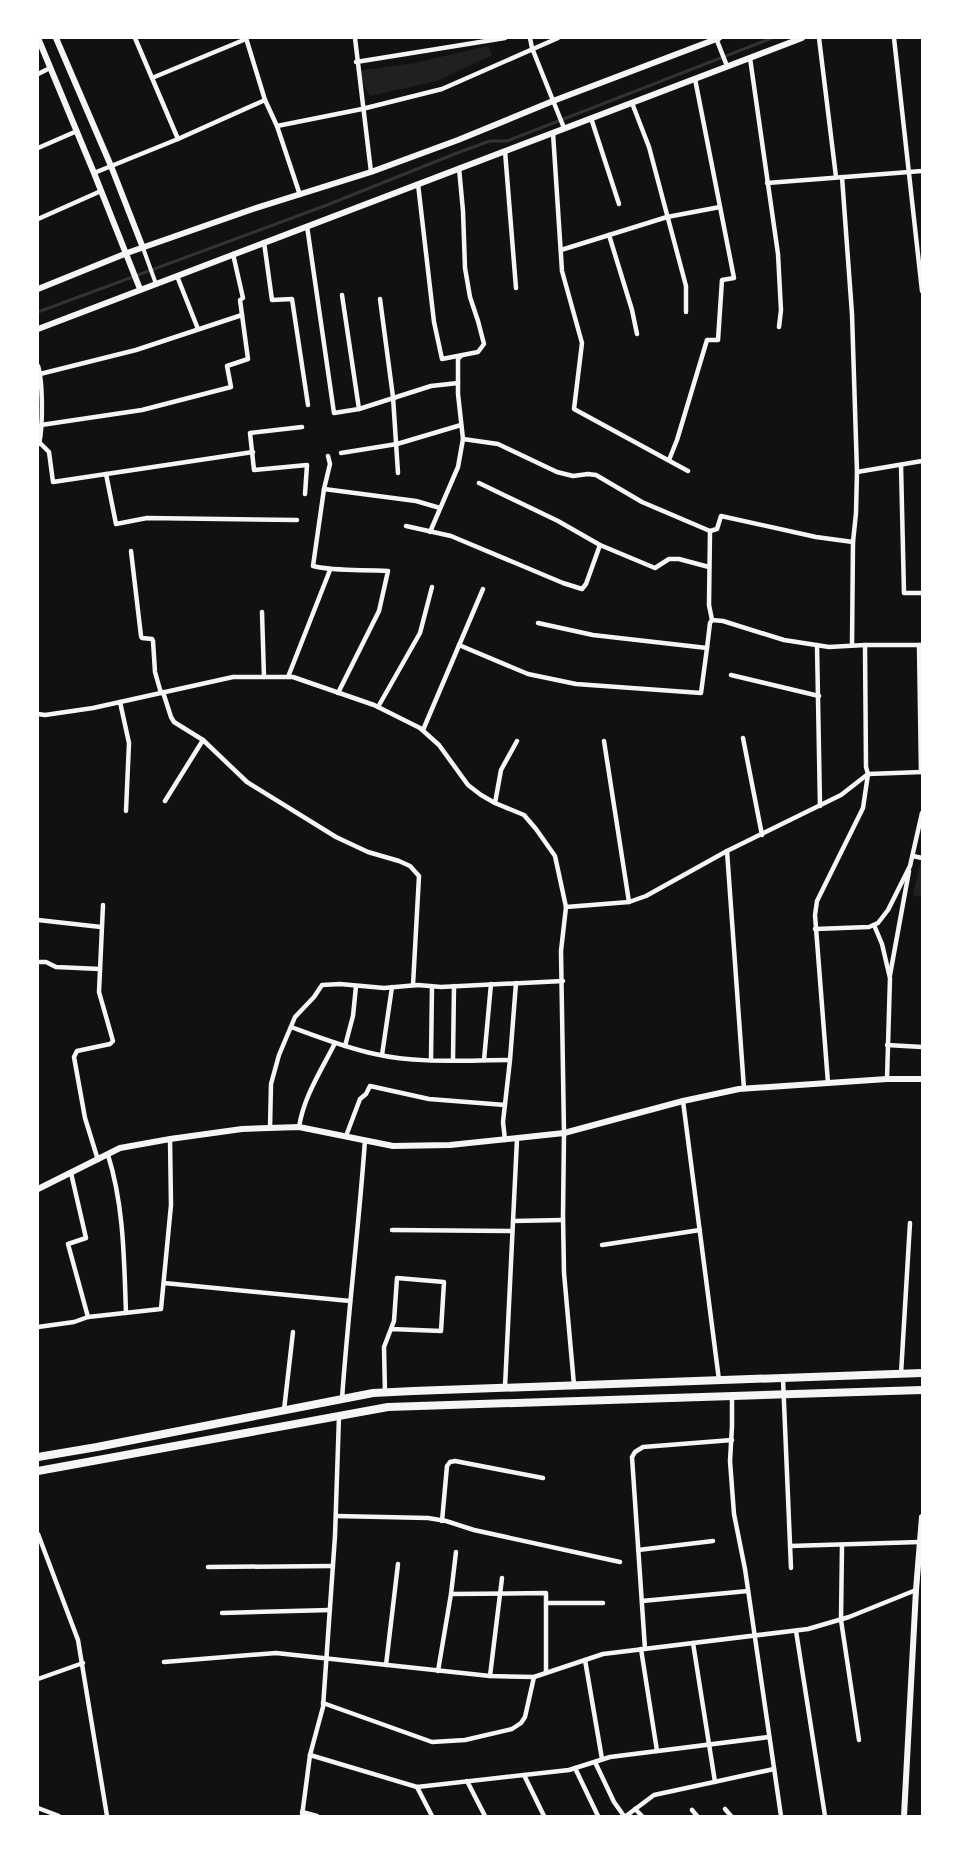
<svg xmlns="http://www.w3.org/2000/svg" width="960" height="1854" viewBox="0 0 960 1854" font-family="Signika,sans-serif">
	<rect width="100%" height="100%" fill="#111"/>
	<g fill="#202020">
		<polygon points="488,46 492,55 437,81 370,96 356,71 414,63"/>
		<polygon points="920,863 922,864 922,897 913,895"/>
	</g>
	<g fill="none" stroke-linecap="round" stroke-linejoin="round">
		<polyline stroke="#333" stroke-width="3" points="38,312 327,205 457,153 490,141 507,141 772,38"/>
		<polyline stroke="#f5f5f5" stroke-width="4" points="143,248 156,284"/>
		<g stroke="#f5f5f5" stroke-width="4.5">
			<polyline points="135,38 178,139"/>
			<polyline points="246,38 265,100 277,126 300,195"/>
			<polyline points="355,38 371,172"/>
			<polyline points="530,38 532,48 564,128"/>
			<polyline points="716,38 727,66"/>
			<polyline points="819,38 836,177"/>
			<polyline points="894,38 922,291"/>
			<polyline points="750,58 778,254 781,310 779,327"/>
			<polyline points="356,62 505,38"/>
			<polyline points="38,74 50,68"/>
			<polyline points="152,78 246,39"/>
			<polyline points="632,103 649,147 686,286 686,312"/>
			<polyline points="591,118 619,204"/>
			<polyline points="277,126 362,109 442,89 558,38"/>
			<polyline points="553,133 562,271 582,343 574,409 688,471"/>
			<polyline points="38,148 77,131"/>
			<polyline points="505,151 516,288"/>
			<polyline points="94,173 178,139 265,100"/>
			<polyline points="842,177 852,314 857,472 856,513 853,542 852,645"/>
			<polyline points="767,183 922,171"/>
			<polyline points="418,184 434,322 442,359 478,352 484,344 478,321 470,297 465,268 463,211 459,168"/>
			<polyline points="38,219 101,191"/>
			<polyline points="307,226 334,413 359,409 431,386 458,383"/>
			<polyline points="609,235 632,310 637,334"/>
			<polyline points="264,242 272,300 292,299 308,405"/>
			<polyline points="561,250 667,217 720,207"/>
			<polyline points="177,276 198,329"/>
			<polyline points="342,295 359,409"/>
			<polyline points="380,299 393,397 398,473"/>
			<path d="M38,366C43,383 43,427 39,444"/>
			<polyline points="40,374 136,350 242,315"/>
			<polyline points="41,425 142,410 231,387 227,366 248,359 240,300 243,298 233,254"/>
			<polyline points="302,427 250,433 254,470 307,465 305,494"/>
			<polyline points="463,439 498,444 557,472 573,476 588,474 596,475 642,502 710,531 717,529 721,516 816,537 853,542"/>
			<polyline points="38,444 40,443 49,452 53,482 253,452"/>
			<polyline points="341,453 397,444 461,425"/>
			<path d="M328,456L330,464L324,489L313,566C338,572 363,569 388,571L379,611L338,693"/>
			<polyline points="669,460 677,440 707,340 718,340 722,280 734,278 695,79"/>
			<polyline points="901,465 904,593 922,593"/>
			<polyline points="857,472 922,461"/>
			<polyline points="106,474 116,524 147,518 297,520"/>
			<polyline points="479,483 558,521 600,545 655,568 669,559 679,559 709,567"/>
			<polyline points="324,489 416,501 440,508"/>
			<polyline points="406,526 451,536 563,583 582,589 586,584 600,545"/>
			<polyline points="430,532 458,467 463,439 458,394 458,359 461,356"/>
			<polyline points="131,551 141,636 142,638 152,639 153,641 155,672 161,693"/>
			<polyline points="262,612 264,677"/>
			<polyline points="712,620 723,621 784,640 829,647 865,645 922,645"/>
			<polyline points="538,623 593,635 707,648 710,623 712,620 709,605 710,531"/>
			<polyline points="459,645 528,674 576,684 701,693 707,648"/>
			<polyline points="817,645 820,806"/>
			<polyline points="919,645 921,772"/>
			<polyline points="731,675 819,696"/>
			<polyline points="288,677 330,570"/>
			<polyline points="163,692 171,717 174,722 203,740 247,782 336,837 368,852 399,861 410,866 419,876 413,985"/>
			<polyline points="120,702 129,743 126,811"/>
			<polyline points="378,707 420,633 432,587"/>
			<polyline points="38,714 45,715 93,708 233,677 293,677 374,705 420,728 439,745 468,785 481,795 495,803 524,815 536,829 555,856 566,907 561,951 564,1133 563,1216 564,1273 574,1385"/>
			<polyline points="423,730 483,589"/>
			<polyline points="743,738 762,835"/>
			<polyline points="604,741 629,902"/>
			<polyline points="165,801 203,740"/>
			<polyline points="495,803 501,770 517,741"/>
			<polyline points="727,851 744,1089"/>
			<polyline points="913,856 922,858"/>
			<polyline points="566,907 629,902 646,896 727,851 841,795 868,774 922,772"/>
			<polyline points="38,920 101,927"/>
			<polyline points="874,925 882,944 890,978 887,1079"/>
			<polyline points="815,929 869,927 878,923 888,910 910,866 922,813"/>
			<polyline points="38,962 46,962 56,967 100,969"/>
			<polyline points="890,975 909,871"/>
			<path d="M291,1027C318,1037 346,1048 375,1054C419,1064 465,1060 510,1060"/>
			<polyline points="887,1045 922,1047"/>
			<polyline points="345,1046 353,1016 356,986"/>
			<polyline points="382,1055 392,987"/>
			<polyline points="431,1060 432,986"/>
			<polyline points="453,1060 454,986"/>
			<polyline points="484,1060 491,984"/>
			<polyline points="828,1083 815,915 817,901 863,808 868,774 866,767 865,645"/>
			<polyline points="683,1101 719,1380"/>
			<path d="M299,1127C304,1096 321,1071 335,1043"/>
			<polyline points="270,1128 271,1084 279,1055 295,1017 314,997 322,985 340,984 384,988 418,985 441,987 563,981"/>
			<polyline points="346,1136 360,1099 366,1094 370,1086 429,1099 505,1105"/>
			<polyline points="505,1140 503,1122 510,1060 516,983"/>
			<path d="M108,1155C124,1206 124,1259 126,1313"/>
			<polyline points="98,1160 85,1118 74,1057 77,1051 110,1044 113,1041 99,992 103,905"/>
			<polyline points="71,1173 86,1238 68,1244 88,1317"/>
			<polyline points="513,1221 563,1220"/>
			<polyline points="392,1230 512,1231"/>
			<polyline points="602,1245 700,1230"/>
			<polyline points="164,1283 350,1301"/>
			<polyline points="38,1327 74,1322 88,1317 161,1309 171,1205 170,1139"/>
			<polyline points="901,1374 910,1223"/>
			<polyline points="783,1379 791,1568"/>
			<polyline points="505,1387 517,1139"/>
			<polyline points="385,1393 384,1347 394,1321 397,1278 444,1282 441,1331 391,1329"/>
			<polyline points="732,1396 732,1426 730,1461 734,1514 745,1569 781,1816"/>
			<path d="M342,1399C348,1313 359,1226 365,1140"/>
			<polyline points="284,1410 293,1332"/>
			<polyline points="336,1516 428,1518 446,1521 474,1530 620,1562"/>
			<polyline points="442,1521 447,1466 450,1462 455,1461 543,1478"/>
			<polyline points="38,1534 78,1640 107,1816"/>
			<polyline points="842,1545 841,1620 859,1740"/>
			<polyline points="790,1546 920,1542"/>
			<polyline points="638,1550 713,1541"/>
			<polyline points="208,1567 333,1566"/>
			<polyline points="451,1594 456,1552"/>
			<polyline points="642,1601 748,1591"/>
			<polyline points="546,1603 603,1603"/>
			<polyline points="222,1613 330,1610"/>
			<polyline points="796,1631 825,1816"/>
			<polyline points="693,1643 715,1782"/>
			<polyline points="641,1649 657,1751"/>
			<polyline points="645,1649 632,1457 635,1452 643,1447 732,1440"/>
			<polyline points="585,1660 602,1759"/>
			<polyline points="164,1662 276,1653 490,1676 534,1677 603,1654 808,1629 849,1617 916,1590"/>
			<polyline points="386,1665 398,1564"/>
			<polyline points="438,1671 451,1594 546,1593 546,1673"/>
			<polyline points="490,1676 502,1578"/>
			<polyline points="38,1679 83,1663"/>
			<polyline points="323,1703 432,1742 465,1740 512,1729 521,1723 525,1717 534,1677"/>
			<polyline points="310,1755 417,1787 569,1770 610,1757 769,1737"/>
			<polyline points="595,1762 614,1802 624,1816"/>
			<polyline points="575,1768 598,1816"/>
			<polyline points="524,1775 544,1816"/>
			<polyline points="467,1781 485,1816"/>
			<polyline points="417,1787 432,1816"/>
			<polyline points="38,1808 59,1816"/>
			<polyline points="635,1809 642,1816"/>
			<polyline points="725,1809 731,1816"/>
			<polyline points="692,1810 697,1816"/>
			<polyline points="302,1812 317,1816"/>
			<polyline points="302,1816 310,1755 323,1707 335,1536 339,1416"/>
			<polyline points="626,1816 654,1795 774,1769"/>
		</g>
		<g stroke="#f5f5f5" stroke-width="6">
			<polyline points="38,38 94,173 140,289"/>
			<polyline points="56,38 111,166 143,248"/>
			<polyline points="38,289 127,253 253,209 371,172 458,140 553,101 719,38"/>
			<polyline points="38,329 802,38"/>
			<polyline points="38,1189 120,1148 170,1139 242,1129 299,1127 393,1146 450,1145 564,1133 683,1101 739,1089 887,1079 922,1079"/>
			<polyline points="904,1816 916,1590 922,1517"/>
		</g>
		<g stroke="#f5f5f5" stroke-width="8">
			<polyline points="38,1457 97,1447 373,1393 413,1391 922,1373"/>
			<polyline points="38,1471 388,1407 922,1390"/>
		</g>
	</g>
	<rect width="960" height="1854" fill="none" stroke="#ffffff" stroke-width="78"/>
</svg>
